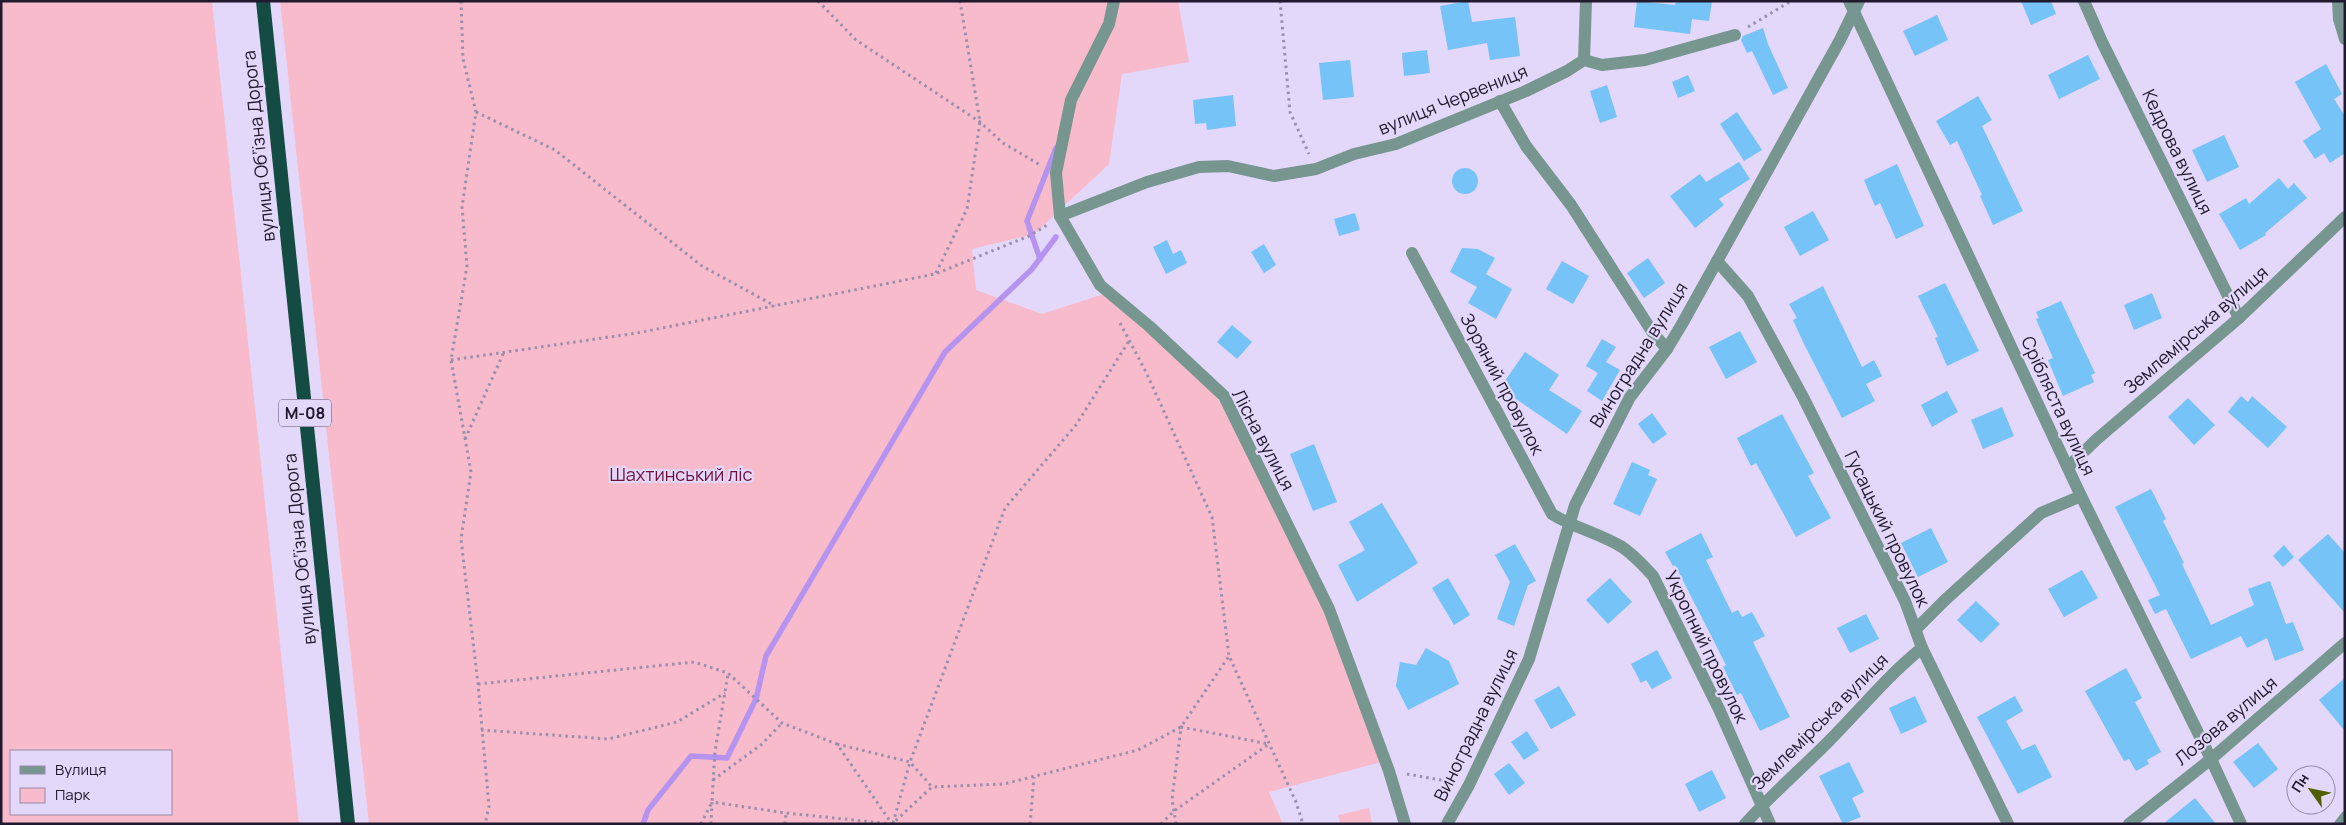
<svg xmlns="http://www.w3.org/2000/svg" width="2346" height="825" viewBox="0 0 2346 825" font-family="Manrope,sans-serif">
	<rect width="100%" height="100%" fill="#e3d7fa"/>
	<g fill="#f8bbcb" fill-rule="evenodd">
		<path d="M1,1H212L299,824H1ZM11,751H171V814H11Z"/>
		<polygon points="280,1 1178,1 1189,62 1122,74 1109,164 1034,234 972,249 976,290 1042,314 1104,294 1196,368 1256,454 1339,630 1381,762 1269,792 1283,824 369,824"/>
		<polygon points="1369,808 1372,824 1340,824 1338,815"/>
	</g>
	<g fill="none" stroke-linecap="round" stroke-linejoin="round">
		<g stroke="#b693ef" stroke-width="5.5">
			<polyline points="1040,259 1027,221 1056,148"/>
			<polyline points="643,824 648,810 691,756 727,758 756,699 766,656 945,352 1032,269 1056,237"/>
		</g>
	</g>
	<g fill="#76c3f8">
		<polygon points="1468,1 1472,22 1515,17 1520,56 1490,60 1487,43 1448,50 1440,6"/>
		<polygon points="1637,1 1675,5 1676,1 1712,1 1709,21 1692,19 1690,34 1634,27"/>
		<polygon points="2021,1 2051,1 2056,14 2031,25"/>
		<polygon points="1937,15 1948,40 1915,56 1903,31"/>
		<polygon points="1763,28 1768,44 1788,88 1773,95 1752,51 1747,53 1741,40 1743,36"/>
		<polygon points="1427,50 1430,73 1404,76 1402,53"/>
		<polygon points="2088,55 2100,79 2059,99 2048,75"/>
		<polygon points="1350,60 1354,97 1323,100 1319,63"/>
		<polygon points="2326,64 2342,94 2334,99 2345,116 2345,153 2330,163 2324,153 2315,159 2303,141 2321,129 2295,82"/>
		<polygon points="1688,75 1695,91 1678,98 1672,82"/>
		<polygon points="1607,85 1617,117 1600,123 1590,91"/>
		<polygon points="1233,95 1236,126 1207,130 1206,123 1195,124 1193,100"/>
		<polygon points="1978,96 1992,120 1982,126 2023,211 1993,225 1980,196 1982,195 1957,141 1950,145 1936,121"/>
		<polygon points="1737,112 1762,150 1744,161 1720,124"/>
		<polygon points="2224,135 2239,167 2207,182 2192,150"/>
		<polygon points="1739,162 1750,179 1719,199 1724,205 1695,228 1670,196 1700,174 1706,182"/>
		<polygon points="1897,164 1924,226 1896,239 1880,203 1875,206 1864,180"/>
		<circle cx="1465" cy="181" r="13"/>
		<polygon points="2279,178 2288,189 2294,183 2307,198 2265,233 2266,235 2240,250 2219,214 2246,198 2249,204"/>
		<polygon points="1813,211 1829,240 1800,256 1784,227"/>
		<polygon points="1355,213 1360,230 1339,236 1334,219"/>
		<polygon points="1167,240 1173,254 1181,250 1187,263 1166,274 1153,247"/>
		<polygon points="1264,244 1276,265 1264,273 1251,252"/>
		<polygon points="1462,248 1478,249 1495,258 1486,274 1512,289 1496,319 1468,303 1477,287 1450,272"/>
		<polygon points="1648,258 1665,283 1644,298 1627,273"/>
		<polygon points="1562,261 1589,276 1573,304 1546,289"/>
		<polygon points="1945,283 1979,351 1947,366 1935,338 1938,337 1918,296"/>
		<polygon points="1823,286 1862,367 1874,360 1882,376 1866,384 1875,401 1842,418 1804,344 1793,320 1797,318 1789,304"/>
		<polygon points="2152,293 2162,318 2134,330 2124,305"/>
		<polygon points="2061,301 2095,373 2091,375 2094,382 2063,396 2048,360 2053,358 2036,319 2039,318 2036,312"/>
		<polygon points="1232,325 1252,342 1237,359 1217,342"/>
		<polygon points="1740,331 1757,362 1726,379 1709,347"/>
		<polygon points="1602,339 1616,347 1606,362 1620,370 1602,401 1587,391 1598,373 1586,366"/>
		<polygon points="1525,352 1559,375 1549,390 1582,411 1567,434 1500,388"/>
		<polygon points="1947,391 1958,412 1932,427 1921,405"/>
		<polygon points="2241,396 2248,402 2252,396 2287,427 2268,448 2228,412"/>
		<polygon points="2188,398 2215,425 2194,445 2168,417"/>
		<polygon points="2002,407 2014,436 1983,449 1971,420"/>
		<polygon points="1652,413 1667,434 1653,444 1638,424"/>
		<polygon points="1782,414 1814,473 1808,476 1831,518 1796,537 1756,463 1751,466 1737,438"/>
		<polygon points="1314,444 1337,502 1313,511 1290,454"/>
		<polygon points="1632,462 1650,470 1648,475 1657,479 1640,516 1613,504"/>
		<polygon points="2151,489 2166,519 2163,521 2184,563 2182,564 2211,625 2254,605 2248,589 2270,581 2286,624 2293,622 2304,650 2275,661 2267,638 2247,648 2241,636 2191,659 2166,609 2155,614 2148,600 2160,595 2115,507"/>
		<polygon points="1382,503 1418,563 1357,602 1338,565 1365,550 1349,522"/>
		<polygon points="1931,528 1948,562 1918,577 1901,543"/>
		<polygon points="1701,533 1713,557 1706,560 1732,613 1738,610 1742,617 1752,612 1765,636 1753,642 1790,717 1760,731 1741,693 1737,695 1723,667 1726,665 1675,565 1673,566 1665,552"/>
		<polygon points="2328,534 2345,553 2345,613 2298,560"/>
		<polygon points="1515,544 1536,581 1528,585 1514,626 1497,619 1510,582 1495,555"/>
		<polygon points="2284,545 2294,557 2283,567 2273,556"/>
		<polygon points="2082,570 2098,598 2064,617 2048,589"/>
		<polygon points="1448,578 1470,615 1454,625 1432,588"/>
		<polygon points="1610,578 1632,602 1608,624 1586,600"/>
		<polygon points="1976,601 2000,624 1981,643 1957,620"/>
		<polygon points="1866,614 1879,639 1850,653 1837,628"/>
		<polygon points="1426,648 1449,661 1459,684 1408,710 1396,686 1400,662 1416,665"/>
		<polygon points="1657,650 1672,678 1652,689 1646,680 1641,683 1631,664"/>
		<polygon points="2126,668 2142,698 2135,702 2161,752 2147,760 2149,764 2136,771 2129,759 2124,761 2085,691"/>
		<polygon points="2345,678 2345,731 2319,700"/>
		<polygon points="1559,686 1576,715 1551,729 1534,700"/>
		<polygon points="1915,696 1927,722 1901,734 1889,708"/>
		<polygon points="2015,696 2023,711 2006,721 2022,750 2035,744 2052,777 2018,794 1977,717"/>
		<polygon points="1527,731 1539,750 1524,760 1511,742"/>
		<polygon points="2258,743 2278,769 2254,788 2233,762"/>
		<polygon points="1849,762 1864,792 1852,798 1861,817 1843,824 1819,776"/>
		<polygon points="1509,763 1525,783 1509,795 1494,774"/>
		<polygon points="1712,770 1726,798 1699,812 1685,784"/>
		<polygon points="2195,798 2216,824 2163,824"/>
	</g>
	<g fill="none" stroke-linecap="round" stroke-linejoin="round">
		<g stroke="#9a8fad" stroke-width="3" stroke-dasharray="2.5 4" stroke-linecap="butt">
			<polyline points="461,1 463,59 476,112 462,207 467,266 451,360 471,472 461,539 478,684 489,806 485,824"/>
			<polyline points="818,1 856,40 980,122 1003,143 1042,166"/>
			<polyline points="1280,1 1290,112 1309,154"/>
			<polyline points="1748,27 1791,1"/>
			<polyline points="476,112 555,150 702,266 775,306"/>
			<polyline points="936,273 967,209 980,122 960,1"/>
			<polyline points="1120,323 1146,372 1212,517 1229,656 1296,802 1303,824"/>
			<polyline points="451,360 637,333 935,274 1029,236 1049,224"/>
			<polyline points="465,439 504,352"/>
			<polyline points="478,684 694,662 728,673 782,723 837,744 892,824 932,787 1004,784 1138,750 1181,727 1229,656"/>
			<polyline points="481,730 608,739 677,722 725,693"/>
			<polyline points="837,744 910,762 932,787"/>
			<polyline points="1407,774 1452,782"/>
			<polyline points="713,780 762,744 782,723"/>
			<polyline points="893,823 910,762 1005,508 1076,425 1129,341"/>
			<polyline points="701,824 712,802 715,751 728,674"/>
			<polyline points="711,824 712,802 786,813 892,824"/>
			<polyline points="785,824 786,813"/>
			<polyline points="1030,824 1034,777"/>
			<polyline points="1161,824 1174,811 1269,744"/>
			<polyline points="1176,824 1172,799 1181,727 1269,744"/>
		</g>
		<polyline stroke="#76968f" stroke-width="8" points="2338,824 2345,815"/>
		<g stroke="#76968f" stroke-width="12">
			<polyline points="1114,1 1109,24 1071,100 1056,173 1060,216 1100,285 1149,326 1224,396 1329,609 1389,771 1405,824"/>
			<polyline points="1849,1 2081,496 2211,759"/>
			<polyline points="2084,1 2102,42 2239,318"/>
			<polyline points="2338,1 2339,19 2345,39"/>
			<polyline points="1584,60 1586,1"/>
			<polyline points="1500,101 1526,146 1571,205 1653,333 1667,349"/>
			<polyline points="1060,216 1147,182 1199,167 1228,166 1274,176 1316,169 1354,154 1396,144 1526,91 1567,71 1584,60 1602,65 1645,60 1735,35"/>
			<path d="M1412,253L1552,514C1574,528 1599,533 1622,547C1634,555 1643,565 1653,576L1719,709L1770,824"/>
			<polyline points="1717,261 1748,296 1803,397 1905,601 1922,648 2008,824"/>
			<polyline points="2068,467 2097,439 2239,318 2345,217"/>
			<polyline points="1916,629 1945,600 2041,513 2081,496"/>
			<polyline points="1447,824 1469,785 1529,659 1575,505 1630,397 1667,349 1682,324 1840,40 1859,1"/>
			<path d="M1745,824C1771,795 1800,770 1827,743C1859,711 1887,676 1922,648"/>
		</g>
		<g stroke="#76968f" stroke-width="12">
			<polyline points="2211,759 2241,824"/>
			<polyline points="2129,824 2211,759 2345,643"/>
		</g>
		<polyline stroke="#144c44" stroke-width="14" points="263,1 348,824"/>
	</g>
	<g text-anchor="middle" stroke-width="4.5" stroke-linejoin="round" paint-order="stroke">
		<rect fill="#e3d7fa" stroke="#5b526b" stroke-width="1" x="279" y="399.5" width="52" height="27" rx="4"/>
		<g font-size="16" font-weight="bold" fill="#21192e">
			<text x="305" y="419">М-08</text>
		</g>
		<g font-size="18" fill="#21192e" stroke="#e3d7fa">
			<text transform="translate(1453 100) rotate(-22)" y="6">вулиця Червениця</text>
			<text transform="translate(259 146) rotate(-96)" y="6">вулиця Обʼїзна Дорога</text>
			<text transform="translate(2177 152) rotate(64)" y="6">Кедрова вулиця</text>
			<text transform="translate(2196 330) rotate(-41)" y="6">Землемірська вулиця</text>
			<text transform="translate(1639 355) rotate(-58)" y="6">Виноградна вулиця</text>
			<text transform="translate(1502 384) rotate(62)" y="6">Зоряний провулок</text>
			<text transform="translate(2058 406) rotate(65)" y="6">Срібляста вулиця</text>
			<text transform="translate(1263 440) rotate(62)" y="6">Лісна вулиця</text>
			<text transform="translate(1887 529) rotate(64)" y="6">Гусацький провулок</text>
			<text transform="translate(300 549) rotate(-96)" y="6">вулиця Обʼїзна Дорога</text>
			<text transform="translate(1706 647) rotate(64)" y="6">Укропний провулок</text>
			<text transform="translate(2226 721) rotate(-40)" y="6">Лозова вулиця</text>
			<text transform="translate(1820 722) rotate(-45)" y="6">Землемірська вулиця</text>
			<text transform="translate(1476 725) rotate(-64)" y="6">Виноградна вулиця</text>
		</g>
		<g font-size="18" fill="#6f0f39" stroke="#e3d7fa">
			<text x="681" y="481">Шахтинський ліс</text>
		</g>
	</g>
	<rect width="2346" height="825" fill="none" stroke="#21192e" stroke-width="5"/>
	<rect x="10" y="750" width="162" height="65" fill="#e3d7fa" stroke="#958ba8"/>
	<rect x="20" y="766" width="25" height="8" fill="#76968f" stroke="#958ba8"/>
	<text x="55" y="775" font-size="15" fill="#21192e">Вулиця</text>
	<rect x="20" y="788" width="25" height="15" fill="#f8bbcb" stroke="#958ba8"/>
	<text x="55" y="800" font-size="15" fill="#21192e">Парк</text>
	<g transform="translate(2311 790) rotate(303)"><circle r="24" fill="#e3d7fa" stroke="#958ba8"/>
	<path d="M0-4L9 19L0 12L-9 19Z" fill="#4f5f02"/>
	<text y="-8" font-size="14" font-weight="bold" text-anchor="middle" fill="#21192e">Пн</text>
	</g>
</svg>
